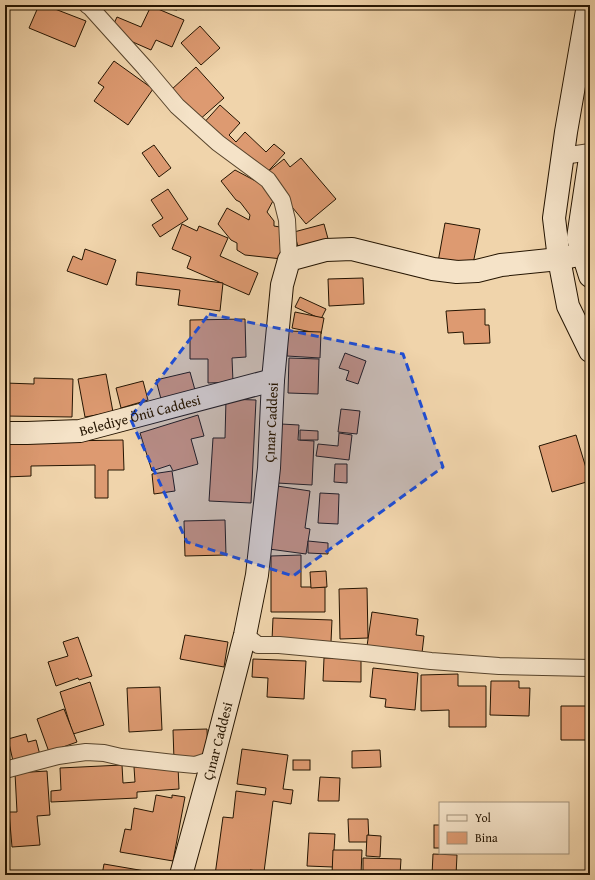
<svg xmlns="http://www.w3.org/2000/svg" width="595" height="880" viewBox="0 0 595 880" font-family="'Gentium Book Plus',serif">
	<rect width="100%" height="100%" fill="#f0d4ab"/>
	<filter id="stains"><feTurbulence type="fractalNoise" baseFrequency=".005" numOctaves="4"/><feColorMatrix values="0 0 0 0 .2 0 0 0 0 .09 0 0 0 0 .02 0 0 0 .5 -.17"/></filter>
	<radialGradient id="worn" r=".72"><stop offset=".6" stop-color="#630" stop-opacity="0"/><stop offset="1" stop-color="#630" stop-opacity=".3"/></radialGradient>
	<g fill="#dd9a71" stroke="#241401">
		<polygon points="39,5 57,5 55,9 86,21 75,47 29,28"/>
		<polygon points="160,5 178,5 177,10 160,8"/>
		<polygon points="151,6 184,20 172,47 156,40 151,50 110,32 117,17 141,27"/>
		<polygon points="200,26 220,48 201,65 181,43"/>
		<polygon points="114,61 153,89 128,125 94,101 104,87 98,83"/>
		<polygon points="196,67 224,98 198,121 171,90"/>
		<polygon points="220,105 240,123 229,135 236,142 245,132 266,152 274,144 285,153 260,180 201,126"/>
		<polygon points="154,145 171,168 159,177 142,153"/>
		<polygon points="301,158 336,199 306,224 265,174 284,159 290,167"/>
		<polygon points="235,170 263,185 274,199 267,212 274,221 274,226 286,228 282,259 245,255 237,250 237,243 231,240 218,224 227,208 249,220 250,215 240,202 236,200 221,181"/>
		<polygon points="168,189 188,219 160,237 152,225 163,218 151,200"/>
		<polygon points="445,223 480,229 472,269 438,262"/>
		<polygon points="182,224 197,231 199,226 228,238 220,256 258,273 249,295 187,268 191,257 172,249"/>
		<polygon points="324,224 330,246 300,254 294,232"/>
		<polygon points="85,249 116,260 107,285 67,271 73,256 82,260"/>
		<polygon points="137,272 223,283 220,311 178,305 180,290 136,285"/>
		<polygon points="363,278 364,304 329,306 328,279"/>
		<polygon points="300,297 326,309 321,319 295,307"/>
		<polygon points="485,309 485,325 489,325 490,343 464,344 463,332 448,333 446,311"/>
		<polygon points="295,312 324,318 321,334 292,328"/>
		<polygon points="245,319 246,357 232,358 233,382 208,383 208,359 190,359 190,320"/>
		<polygon points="288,331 321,332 320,358 287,356"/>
		<polygon points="345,353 366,361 358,384 346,380 349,371 339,368"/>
		<polygon points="289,358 319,359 318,394 288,393"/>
		<polygon points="190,372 195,390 161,399 156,380"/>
		<polygon points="106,374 113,412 85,417 78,379"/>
		<polygon points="34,378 73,379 72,417 5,416 5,383 34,384"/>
		<polygon points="143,381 148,400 121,408 116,388"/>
		<polygon points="226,399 256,400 251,503 209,501 213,438 225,438"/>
		<polygon points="341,409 360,411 357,434 338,432"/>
		<polygon points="198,415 204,436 191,439 198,464 173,471 170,465 152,471 140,433"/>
		<polygon points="281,424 299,425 298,440 314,441 312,485 277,483"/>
		<polygon points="300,430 318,431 318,440 300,440"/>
		<polygon points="339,433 352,435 349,460 316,456 318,444 338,446"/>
		<polygon points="576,435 590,481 552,492 539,446"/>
		<polygon points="123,440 124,470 108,470 108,498 95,498 95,465 31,466 31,476 5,477 5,442"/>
		<polygon points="335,464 347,464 347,483 334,482"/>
		<polygon points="172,471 175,491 154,494 152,474"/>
		<polygon points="277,486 310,491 305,528 310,529 306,554 269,549"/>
		<polygon points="320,493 339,494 338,524 318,523"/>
		<polygon points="225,520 226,555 185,556 184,521"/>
		<polygon points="308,541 328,543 328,554 308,553"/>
		<polygon points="301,555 301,587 325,587 325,612 271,612 271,556"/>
		<polygon points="326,571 327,587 311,588 310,572"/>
		<polygon points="367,588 368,638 340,639 339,589"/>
		<polygon points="372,612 418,619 416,635 424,636 422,653 367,646"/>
		<polygon points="273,618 332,620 331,642 272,640"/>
		<polygon points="185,635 228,642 224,667 180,659"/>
		<polygon points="78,637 92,676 79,680 78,678 56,686 48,662 68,656 63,642"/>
		<polygon points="324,658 361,659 361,682 323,681"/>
		<polygon points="253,659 306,661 304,699 267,697 268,678 252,677"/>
		<polygon points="373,668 418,673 415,710 385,707 386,699 370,697"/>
		<polygon points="458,674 458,686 486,686 486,727 449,727 449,710 421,711 421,675"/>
		<polygon points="491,681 519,681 519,688 530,688 529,716 490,715"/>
		<polygon points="90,682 104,725 73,734 60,692"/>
		<polygon points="160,687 162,730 129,732 127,688"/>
		<polygon points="561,706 587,706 586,740 561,740"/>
		<polygon points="64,709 77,742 49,752 37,719"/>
		<polygon points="207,729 208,759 174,760 173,730"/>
		<polygon points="26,734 28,742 36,740 40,755 13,761 8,739"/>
		<polygon points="5,740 10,765 5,766"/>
		<polygon points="242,749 288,755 283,789 293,790 291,804 273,801 264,872 250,870 249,875 215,875 223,817 233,818 236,791 265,795 266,788 237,784"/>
		<polygon points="380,750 381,767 352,768 352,751"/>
		<rect x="293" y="760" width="17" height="10"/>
		<polygon points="122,765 123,783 135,782 134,767 178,766 179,789 137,792 137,798 51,802 51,791 61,790 60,768"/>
		<polygon points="47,771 50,815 37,816 40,845 12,847 9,812 17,812 15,773"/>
		<polygon points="320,777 340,778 339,801 318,801"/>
		<polygon points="156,795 172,798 172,795 185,797 173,861 120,852 125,829 131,830 134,808 153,812"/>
		<polygon points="348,819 368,819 369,842 349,842"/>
		<rect x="434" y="825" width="6" height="23"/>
		<polygon points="309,833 335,834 333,867 307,866"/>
		<polygon points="367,835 381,836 380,857 366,856"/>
		<polygon points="333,850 362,850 361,875 332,875"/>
		<polygon points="433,854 457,855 456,875 432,875"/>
		<polygon points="363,858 401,859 400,875 363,875"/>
		<polygon points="104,864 145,871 144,875 102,875"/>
	</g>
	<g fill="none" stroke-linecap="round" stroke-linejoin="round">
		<g stroke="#57442c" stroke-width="18">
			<g id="street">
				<polyline points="87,5 90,7 145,68 177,106 218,143 268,180 282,200 287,220 289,260"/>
				<polyline points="563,156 590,152"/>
				<polyline points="245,635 258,645 279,645 365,653 431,661 499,666 590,668"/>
				<polyline points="5,770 58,756 86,752 104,753 121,757 174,763 195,765 213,759"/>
			</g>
		</g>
		<g stroke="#241401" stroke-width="24">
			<g id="secondary">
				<polyline points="588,5 566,132 554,218 559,259 568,306 590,351"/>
				<polyline points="590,158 578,238 590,276"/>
				<path id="s1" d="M5,433H27L80,431L273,380"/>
				<path id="s2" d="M181,875L213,759L245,635L257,575L269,468L273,380L282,285L289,260L326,250L352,249L433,269L457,272L477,271L501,265L559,259L583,254"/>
			</g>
		</g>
		<use href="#street" stroke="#f5e3c8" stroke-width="16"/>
		<use href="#secondary" stroke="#f5e3c8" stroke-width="22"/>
	</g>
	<path fill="#1d4ed8" fill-opacity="0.2" stroke="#1d4ed8" stroke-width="3" stroke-dasharray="8 5" stroke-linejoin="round" d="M209,314L403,354L443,467L293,576L187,542L130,418Z"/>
	<g text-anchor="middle" stroke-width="3" stroke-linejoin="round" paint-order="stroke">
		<g font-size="14" fill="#241401" stroke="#f5e3c8">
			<text dy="5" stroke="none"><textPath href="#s1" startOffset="137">Belediye Önü Caddesi</textPath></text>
			<text dy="5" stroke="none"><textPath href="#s2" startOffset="463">Çınar Caddesi</textPath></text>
			<text dy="5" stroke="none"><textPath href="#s2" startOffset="139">Çınar Caddesi</textPath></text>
		</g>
	</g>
	<rect width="595" height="880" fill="none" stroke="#f0d4ab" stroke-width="20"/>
	<rect x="6" y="6" width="583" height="868" fill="none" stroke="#241401" stroke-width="2"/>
	<rect x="10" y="10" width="575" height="860" fill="none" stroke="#241401"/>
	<rect x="439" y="802" width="130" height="52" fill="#f5e3c8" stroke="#a19078"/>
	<rect x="447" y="815" width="20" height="6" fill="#f5e3c8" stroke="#a19078"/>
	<text x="475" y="822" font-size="12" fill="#241401">Yol</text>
	<rect x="447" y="832" width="20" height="12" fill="#dd9a71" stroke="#a19078"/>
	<text x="475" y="842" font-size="12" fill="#241401">Bina</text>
	<rect width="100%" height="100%" filter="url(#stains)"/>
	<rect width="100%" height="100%" fill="url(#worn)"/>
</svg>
